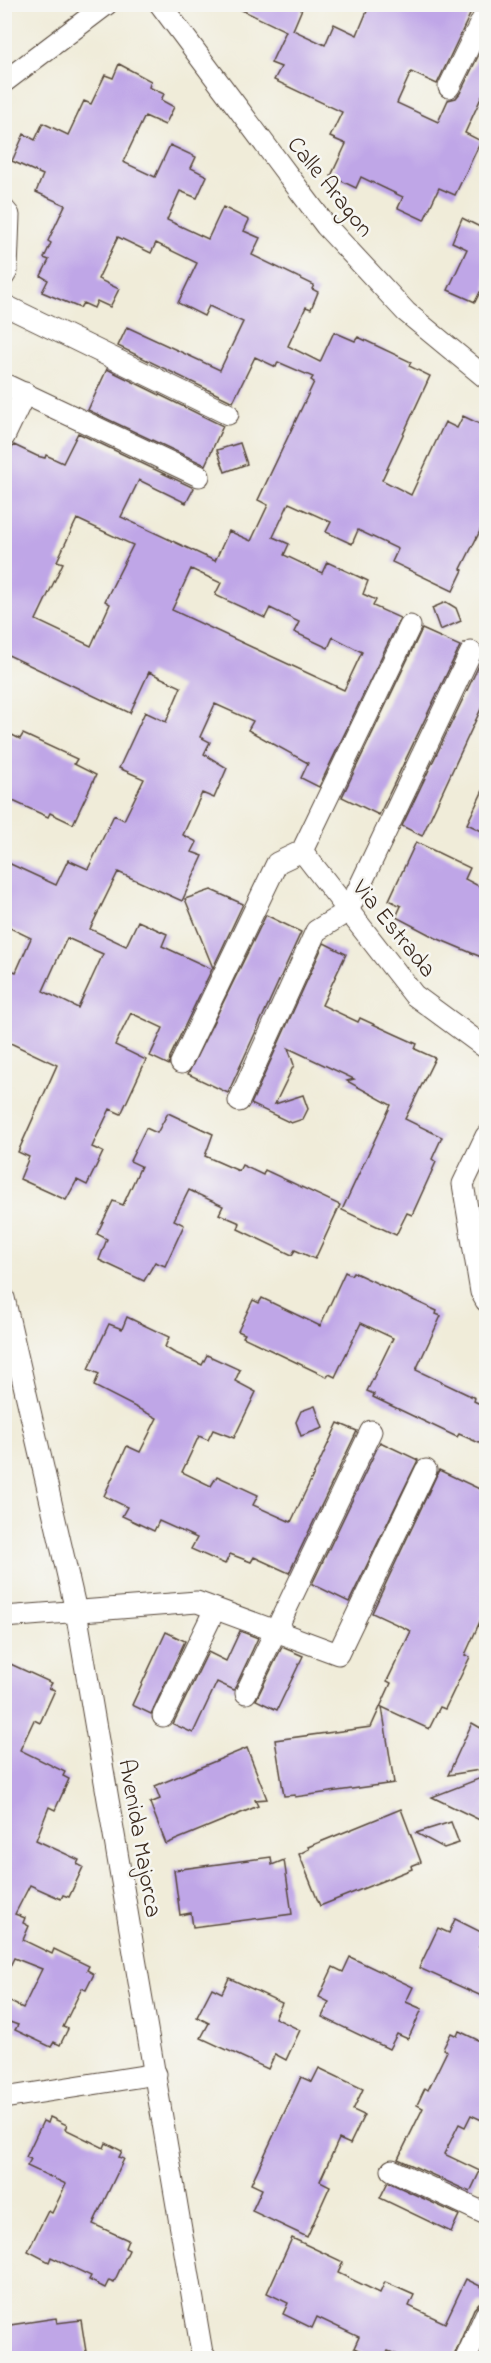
<svg xmlns="http://www.w3.org/2000/svg" width="491" height="2363" viewBox="0 0 491 2363" font-family="'Indie Flower',sans-serif">
	<rect width="100%" height="100%" fill="#f6f6f2"/>
	<filter id="ink" filterUnits="userSpaceOnUse"><feTurbulence type="fractalNoise" baseFrequency=".0167" numOctaves="2"/><feDisplacementMap in="SourceGraphic" scale="12" xChannelSelector="R" yChannelSelector="G"/><feConvolveMatrix kernelMatrix="1 2 1 2 8 2 1 2 1" color-interpolation-filters="sRGB"/></filter>
	<filter id="wash" filterUnits="userSpaceOnUse"><feTurbulence type="fractalNoise" baseFrequency=".008" numOctaves="4" result="noise"/><feDisplacementMap in="SourceGraphic" scale="24" xChannelSelector="R" yChannelSelector="G"/><feGaussianBlur stdDeviation="1.35" result="paint"/><feColorMatrix in="noise" values="0 0 0 0 0 0 0 0 0 0 0 0 0 0 0 0 0 1.4 0 .05"/><feComposite in="paint" operator="in"/></filter>
	<g filter="url(#wash)">
		<rect width="100%" height="100%" fill="#f0ecd9"/>
		<g id="blocks">
			<g fill="#bfa6e7" fill-rule="evenodd">
				<polygon points="229,4 304,4 293,30 325,45 334,24 357,35 370,4 475,4 437,84 411,72 397,103 438,122 448,100 456,98 460,93 486,40 486,87 465,133 481,141 455,195 439,188 424,220 398,208 403,197 361,177 356,188 331,176 346,144 330,137 342,112 274,80 281,67 271,63 286,31"/>
				<path d="M119,64L151,81L149,87L164,94L161,100L174,107L165,125L145,116L123,162L155,177L170,145L196,157L191,168L207,176L197,198L180,191L167,220L208,239L223,207L249,220L244,231L260,238L252,255L314,285L312,289L318,292L311,309L306,307L288,346L320,362L334,332L355,341L358,337L411,362L409,366L430,376L382,480L411,495L445,422L457,428L463,416L486,427V519L461,569L463,570L453,591L392,562L398,549L358,530L352,544L326,532L331,522L289,503L273,537L289,544L284,555L322,573L327,562L368,581L363,594L376,600L373,606L400,618L319,787L301,778L308,763L248,730L253,721L215,704L200,737L210,742L204,754L227,768L214,798L202,793L183,835L197,842L192,852L203,856L182,901L118,872L90,929L126,946L138,921L167,934L162,946L212,969L170,1057L169,1065L150,1056L163,1028L131,1013L115,1045L146,1060L121,1114L110,1109L96,1138L92,1147L103,1152L87,1185L77,1180L66,1200L20,1179L29,1157L18,1152L57,1065L4,1040V973L9,975L11,970L16,972L31,938L4,925V861L56,885L68,860L88,869L114,815L124,820L144,779L119,768L145,712L166,722L181,687L149,672L130,713L4,653V459L14,445L37,456L45,458L46,455L63,463L78,433L194,488L186,503L139,480L121,517L215,561L229,531L251,541L268,505L258,500L314,382L311,380L313,377L278,362L276,367L255,357L233,402L118,346L127,327L220,370L243,322L209,306L204,316L178,303L197,263L156,243L151,253L118,237L98,279L119,289L110,307L97,301L94,308L83,303L80,308L42,292L48,280L41,276L49,260L44,258L51,243L48,241L65,205L36,192L43,175L12,161L24,134L35,140L43,123L68,135L84,101L91,104L105,75L113,78ZM77,519L133,545L105,601L110,604L91,646L36,620L63,563L57,561ZM191,569L221,583L215,595L265,618L270,608L299,622L294,632L328,648L333,637L362,652L344,690L172,610ZM67,938L103,954L78,1008L43,991Z"/>
				<polygon points="462,218 486,230 486,295 480,292 475,302 448,290 467,249 452,242"/>
				<polygon points="107,369 223,426 205,465 88,410"/>
				<polygon points="240,443 247,464 225,472 217,450"/>
				<polygon points="446,602 456,608 461,621 440,630 432,608"/>
				<polygon points="422,629 460,646 379,815 342,797"/>
				<polygon points="483,657 486,659 486,698 422,836 402,826"/>
				<polygon points="4,731 20,739 23,734 77,759 74,764 96,775 73,824 50,813 48,817 4,797"/>
				<polygon points="486,784 486,833 467,824"/>
				<polygon points="416,842 470,868 465,879 486,890 486,959 436,938 396,917 401,906 389,900"/>
				<polygon points="211,890 243,904 213,968 185,899"/>
				<polygon points="266,915 301,932 228,1093 188,1074"/>
				<polygon points="324,943 346,954 322,1005 358,1022 360,1018 397,1035 417,1044 415,1049 435,1058 405,1119 442,1137 432,1159 436,1162 412,1215 407,1213 396,1235 342,1210 391,1105 347,1081 354,1079 288,1048 294,1065 275,1104 303,1095 308,1109 303,1119 291,1123 251,1104"/>
				<polygon points="168,1113 213,1134 205,1156 239,1171 242,1165 263,1175 265,1170 340,1205 315,1259 295,1250 292,1255 238,1229 240,1223 219,1214 223,1206 189,1190 174,1220 184,1225 165,1266 155,1262 144,1281 99,1260 107,1239 97,1234 113,1201 123,1205 141,1166 130,1161 146,1128 157,1133"/>
				<polygon points="345,1272 351,1275 353,1272 437,1311 436,1314 441,1316 416,1370 475,1398 474,1401 486,1407 486,1446 459,1434 457,1437 373,1397 374,1394 367,1391 393,1338 361,1323 335,1377 329,1374 327,1377 243,1337 245,1334 238,1331 253,1300 259,1303 262,1298 320,1326"/>
				<polygon points="127,1317 169,1337 165,1347 173,1352 202,1365 207,1355 240,1370 235,1381 256,1392 234,1438 213,1430 208,1440 199,1436 182,1472 211,1486 217,1476 258,1495 253,1505 291,1522 338,1423 357,1431 289,1573 254,1557 251,1562 230,1554 225,1564 191,1549 197,1538 159,1521 154,1531 122,1516 127,1507 104,1496 127,1446 140,1452 157,1418 94,1386 99,1374 88,1369 109,1324 122,1329"/>
				<polygon points="315,1406 323,1428 301,1436 296,1422 301,1411"/>
				<polygon points="380,1442 418,1460 349,1602 312,1584"/>
				<polygon points="439,1470 486,1492 486,1608 465,1655 470,1657 445,1709 440,1707 429,1729 382,1707 394,1783 295,1797 295,1795 284,1796 275,1740 371,1727 391,1683 387,1681 411,1631 372,1613"/>
				<polygon points="240,1631 258,1638 234,1690 217,1682 193,1733 173,1724 208,1652 226,1661"/>
				<polygon points="166,1632 185,1641 151,1714 132,1705"/>
				<polygon points="282,1647 303,1656 277,1710 256,1700"/>
				<polygon points="4,1661 52,1683 49,1688 55,1690 40,1723 34,1720 20,1750 65,1772 63,1776 69,1779 55,1810 49,1807 36,1840 79,1860 77,1864 83,1867 69,1897 63,1895 61,1899 30,1885 15,1914 25,1918 23,1923 29,1926 23,1940 52,1954 54,1949 89,1966 87,1970 94,1974 86,1990 82,1988 63,2027 68,2029 60,2045 54,2042 51,2047 15,2030 18,2025 4,2020 4,1999 23,2008 42,1969 14,1958 4,1979"/>
				<polygon points="472,1723 486,1731 486,1769 448,1775"/>
				<polygon points="247,1748 267,1799 255,1800 258,1806 166,1844 150,1803 160,1799 155,1786"/>
				<polygon points="486,1776 486,1823 432,1797"/>
				<polygon points="401,1809 421,1862 411,1866 412,1869 320,1906 299,1854 309,1849 308,1847"/>
				<polygon points="451,1822 459,1843 444,1848 416,1833"/>
				<polygon points="271,1857 272,1865 284,1860 292,1914 193,1927 191,1913 180,1915 174,1870"/>
				<polygon points="455,1919 485,1934 479,1947 486,1950 486,1998 419,1968 438,1928 449,1933"/>
				<polygon points="350,1957 413,1987 406,2002 422,2009 408,2039 397,2034 389,2049 322,2017 329,2002 319,1997 333,1967 343,1972"/>
				<polygon points="229,1978 282,2003 275,2018 300,2030 286,2060 275,2054 268,2069 201,2038 209,2023 197,2017 212,1988 222,1993"/>
				<polygon points="459,2031 486,2044 486,2122 471,2115 465,2127 459,2124 444,2154 480,2171 470,2192 398,2159 423,2108 417,2105 425,2088 428,2090 447,2051 443,2049 451,2033 457,2036"/>
				<polygon points="319,2068 363,2089 353,2110 364,2115 350,2144 339,2139 320,2181 330,2186 307,2237 252,2211 262,2189 251,2184 301,2077 312,2082"/>
				<polygon points="50,2117 67,2125 65,2129 104,2148 106,2143 122,2151 119,2157 124,2159 93,2224 128,2240 125,2248 129,2250 114,2282 109,2280 105,2288 89,2280 91,2276 51,2257 49,2262 28,2251 48,2211 52,2213 66,2184 27,2166 31,2159 26,2157 43,2121 48,2123"/>
				<polygon points="388,2182 459,2215 451,2232 380,2198"/>
				<polygon points="292,2238 343,2262 338,2273 380,2293 385,2282 414,2295 409,2306 445,2323 466,2279 486,2289 486,2302 479,2303 474,2309 453,2358 405,2358 388,2351 385,2358 376,2358 354,2348 359,2337 317,2317 312,2328 283,2314 288,2303 267,2293"/>
				<polygon points="56,2318 57,2323 81,2320 87,2358 4,2358 4,2326"/>
			</g>
		</g>
	</g>
	<g filter="url(#ink)">
		<use href="#blocks" fill-opacity="0" stroke="#56473a" stroke-width="1.5"/>
		<g fill="none" stroke-linecap="round" stroke-linejoin="round">
			<g stroke="#56473a" stroke-width="23">
				<g id="minor">
					<polyline points="160,4 326,226 406,312 486,378"/>
					<polyline points="4,82 107,4"/>
					<polyline points="449,87 486,12"/>
					<polyline points="4,209 9,215 7,271 4,276"/>
					<polyline points="4,305 228,414"/>
					<polyline points="4,384 199,476"/>
					<polyline points="4,437 25,393"/>
					<polyline points="302,851 414,995 486,1048"/>
					<polyline points="181,1063 277,863 302,851 410,626"/>
					<polyline points="239,1101 316,931 348,911 471,652"/>
					<polyline points="486,1136 463,1184 481,1292 486,1301"/>
					<polyline points="4,1298 76,1611 202,2353 206,2358"/>
					<polyline points="4,1617 197,1602 338,1654 426,1470"/>
					<polyline points="246,1693 371,1431"/>
					<polyline points="163,1716 215,1609"/>
					<polyline points="4,2098 156,2074"/>
					<polyline points="392,2170 486,2214"/>
					<polyline points="466,2358 486,2314"/>
				</g>
			</g>
			<use href="#minor" stroke="#fff" stroke-width="21"/>
		</g>
	</g>
	<g text-anchor="middle" stroke-width="5" stroke-linejoin="round" paint-order="stroke">
		<g font-size="24" fill="#3b2a1e" stroke="#f6f6f2">
			<text transform="translate(331 186) rotate(51)" y="8">Calle Aragon</text>
			<text transform="translate(395 928) rotate(51)" y="8">Via Estrada</text>
			<text transform="translate(141 1838) rotate(80)" y="8">Avenida Majorca</text>
		</g>
	</g>
	<rect width="491" height="2363" fill="none" stroke="#f6f6f2" stroke-width="24"/>
</svg>
